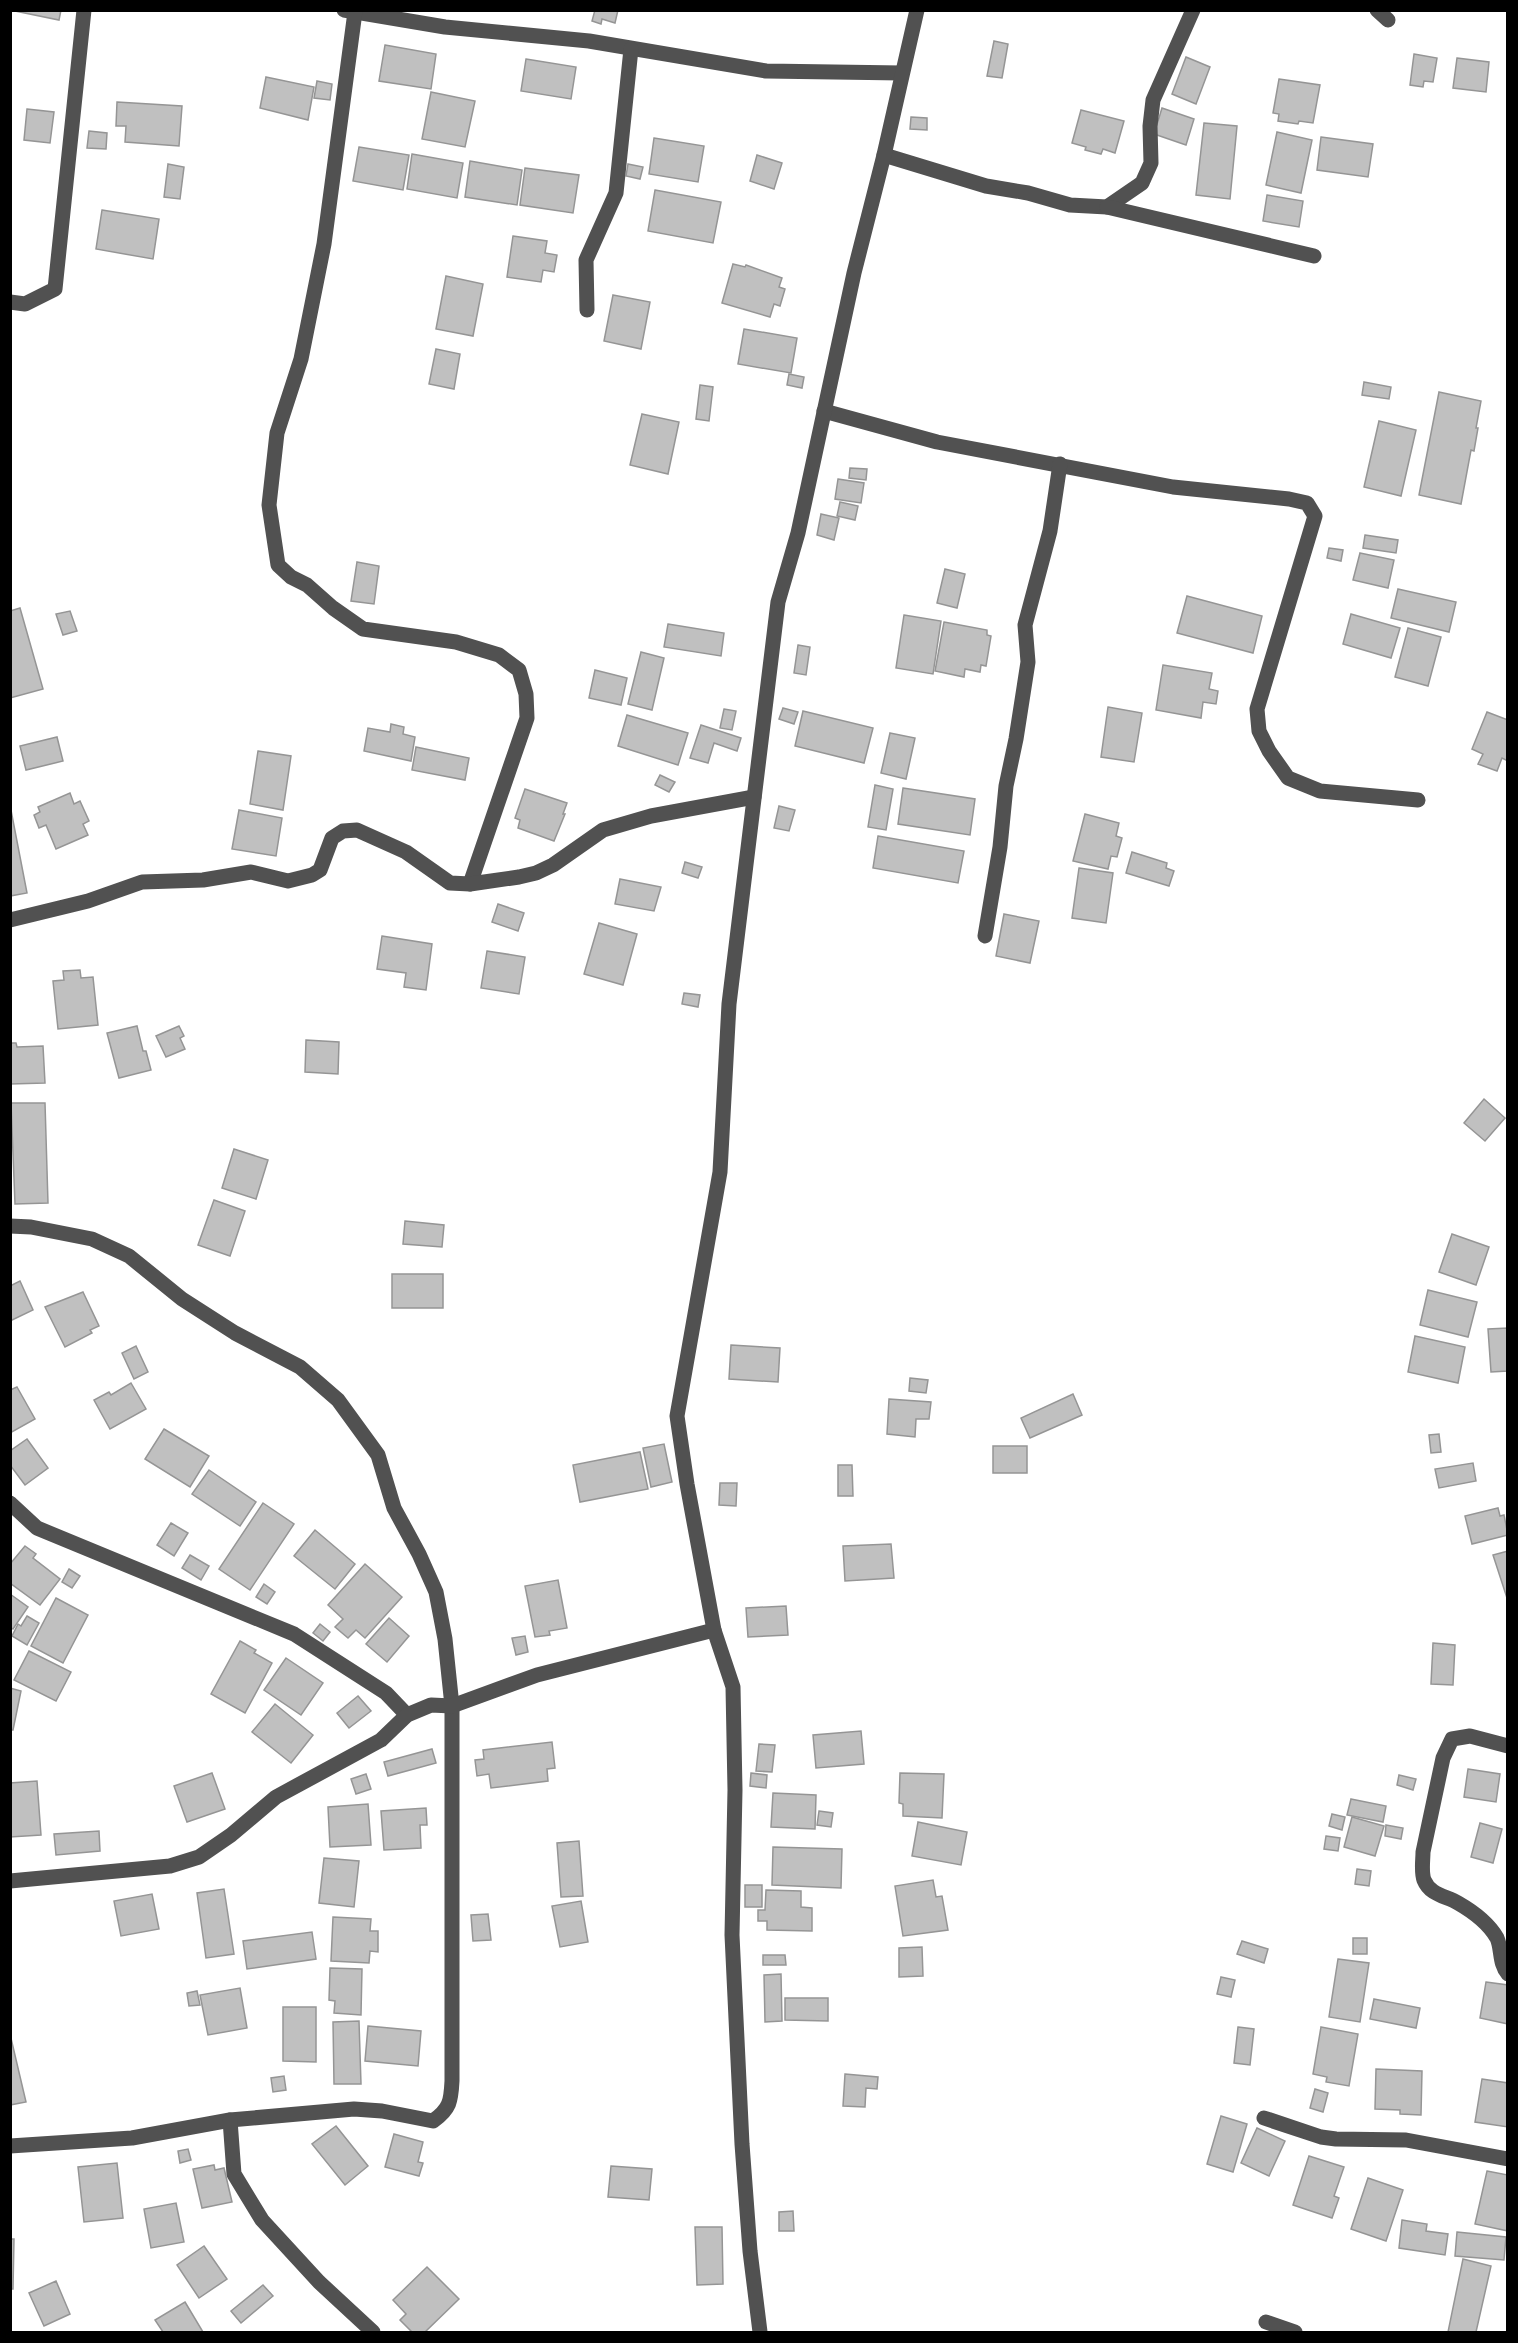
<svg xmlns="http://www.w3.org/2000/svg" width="1518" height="2343" viewBox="0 0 1518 2343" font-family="'Archivo Narrow',sans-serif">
	<rect width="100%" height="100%" fill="#fff"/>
	<g fill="#c0c0c0" stroke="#959595" stroke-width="1.5">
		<polygon points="10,10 61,10 59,20"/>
		<polygon points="595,10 618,10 615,23 602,19 601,24 592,21"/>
		<polygon points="994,41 1008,44 1002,78 987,76"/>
		<polygon points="385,45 436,54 431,89 379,81"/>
		<polygon points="1414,54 1437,58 1433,82 1424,81 1423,87 1410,85"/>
		<polygon points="1186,57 1210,67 1196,104 1172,94"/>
		<polygon points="1457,58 1489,62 1486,92 1453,88"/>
		<polygon points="526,59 576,67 571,99 521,91"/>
		<polygon points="266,77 314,87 308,120 260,108"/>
		<polygon points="1279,79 1320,85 1313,123 1299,121 1298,124 1278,121 1279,114 1273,113"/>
		<polygon points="317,81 332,84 330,100 314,98"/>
		<polygon points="431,92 475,101 465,147 422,139"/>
		<polygon points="117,102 182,106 179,146 125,142 126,126 116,126"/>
		<polygon points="1162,108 1194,119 1186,145 1154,134"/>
		<polygon points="27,109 54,112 50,143 24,140"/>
		<polygon points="1081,110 1124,121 1115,153 1103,149 1101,154 1085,150 1086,147 1072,143"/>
		<polygon points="911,117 927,118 927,130 910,129"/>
		<polygon points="1204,123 1237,126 1230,199 1196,195"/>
		<polygon points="89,131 107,133 106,149 87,148"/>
		<polygon points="1277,132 1312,140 1301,193 1266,185"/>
		<polygon points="1321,137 1373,144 1368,177 1317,170"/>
		<polygon points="654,138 704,146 698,182 649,174"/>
		<polygon points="359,147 409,155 403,190 353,181"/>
		<polygon points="412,154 463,163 457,198 407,189"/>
		<polygon points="757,155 782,163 774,189 750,181"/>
		<polygon points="470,161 522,170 517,205 465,197"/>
		<polygon points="168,164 184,167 180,199 164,197"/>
		<polygon points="628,164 643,167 640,179 626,176"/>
		<polygon points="525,168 579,175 573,213 520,205"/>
		<polygon points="655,190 721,202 713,243 648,231"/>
		<polygon points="1267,195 1303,201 1299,227 1263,221"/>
		<polygon points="102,210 159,219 153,259 96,249"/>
		<polygon points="513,236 547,241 545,253 557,255 554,272 543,270 541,282 507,277"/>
		<polygon points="733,264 745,267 746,265 782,278 779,287 785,289 780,306 774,304 770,317 722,303"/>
		<polygon points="446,276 483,284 473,336 436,329"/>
		<polygon points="613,295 650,302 641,349 604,341"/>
		<polygon points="744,329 797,338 791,373 738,364"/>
		<polygon points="436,349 460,354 454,389 429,384"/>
		<polygon points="789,374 804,377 802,388 787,385"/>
		<polygon points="1364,382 1391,387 1389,399 1362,395"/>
		<polygon points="700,385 713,387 709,421 696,419"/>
		<polygon points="1439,392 1481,401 1476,428 1478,428 1474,451 1471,450 1461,504 1419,495"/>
		<polygon points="642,414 679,422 668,474 630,465"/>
		<polygon points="1379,421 1416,430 1401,496 1364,487"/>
		<polygon points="850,468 867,469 866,480 849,478"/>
		<polygon points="838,479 864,483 861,503 835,499"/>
		<polygon points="840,502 858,506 855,520 837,516"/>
		<polygon points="821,514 839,518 834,540 817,535"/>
		<polygon points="1365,535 1398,540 1396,553 1363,548"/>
		<polygon points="1329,548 1343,550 1341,561 1327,558"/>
		<polygon points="1360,553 1394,560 1388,588 1353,580"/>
		<polygon points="357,562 379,566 374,604 351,601"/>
		<polygon points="945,569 965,574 957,608 937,603"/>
		<polygon points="1398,589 1456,602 1449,632 1391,618"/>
		<polygon points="1187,596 1262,616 1253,653 1177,633"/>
		<polygon points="20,608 43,689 10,698 10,611"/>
		<polygon points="70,611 77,631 63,635 56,614"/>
		<polygon points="1351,614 1400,628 1391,658 1343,644"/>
		<polygon points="904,615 941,621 933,674 896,668"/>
		<polygon points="944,622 987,630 987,635 991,636 986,666 981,665 980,672 965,669 964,677 935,671"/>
		<polygon points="668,624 724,633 721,656 664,647"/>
		<polygon points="1408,628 1441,637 1428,686 1395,677"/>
		<polygon points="798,645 810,647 806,675 794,673"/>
		<polygon points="641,652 664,658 652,710 628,704"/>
		<polygon points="1163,665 1212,673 1209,689 1218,691 1216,704 1203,702 1201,718 1156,710"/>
		<polygon points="595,670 627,678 621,705 589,698"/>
		<polygon points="1108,707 1142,713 1134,762 1101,757"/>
		<polygon points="783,708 798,712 794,724 779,719"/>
		<polygon points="724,709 736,711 732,730 720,728"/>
		<polygon points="803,711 873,728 864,763 795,746"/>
		<polygon points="1487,712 1508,720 1508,761 1502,758 1497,771 1478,764 1483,754 1472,749"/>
		<polygon points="627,715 688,733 678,765 618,746"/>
		<polygon points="391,724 404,727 403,734 415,737 411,761 364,751 368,728 390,732"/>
		<polygon points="701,725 741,738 737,751 714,743 708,763 690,758"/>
		<polygon points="890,733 915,738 906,779 881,773"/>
		<polygon points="57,737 63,761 26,770 20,746"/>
		<polygon points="416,747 469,758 465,780 412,770"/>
		<polygon points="258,751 291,756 283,810 250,804"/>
		<polygon points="660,775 675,782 669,792 655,785"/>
		<polygon points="875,785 893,789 886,830 868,827"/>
		<polygon points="903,788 975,799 970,835 898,824"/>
		<polygon points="525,789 567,803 563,814 565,814 554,841 518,828 520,820 515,818"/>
		<polygon points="70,793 74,804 80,801 89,821 83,824 88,835 56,849 46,825 39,828 34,815 40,812 38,807"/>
		<polygon points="10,805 27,893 10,896"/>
		<polygon points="779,806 795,810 789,831 774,828"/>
		<polygon points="239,810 282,818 276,856 232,849"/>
		<polygon points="1085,814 1119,823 1116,836 1122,838 1117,857 1111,856 1108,869 1073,861"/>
		<polygon points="878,836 964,851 958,883 873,868"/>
		<polygon points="1132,852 1167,863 1166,868 1174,871 1169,886 1126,873"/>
		<polygon points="685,862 702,867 698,878 682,873"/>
		<polygon points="1079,868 1113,873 1106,923 1072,918"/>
		<polygon points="620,879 661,887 654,911 615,904"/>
		<polygon points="498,904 524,913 518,931 492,922"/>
		<polygon points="1004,914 1039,921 1030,963 996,956"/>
		<polygon points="599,923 637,934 623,985 584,974"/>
		<polygon points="382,936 432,944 426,990 404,987 406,973 377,969"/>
		<polygon points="487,951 525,957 519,994 481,988"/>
		<polygon points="80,970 81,978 93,977 98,1025 58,1029 53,981 64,980 63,971"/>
		<polygon points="684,993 700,995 698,1007 682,1004"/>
		<polygon points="137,1026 143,1051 146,1051 151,1070 119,1078 107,1033"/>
		<polygon points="179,1026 184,1036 180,1038 185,1049 166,1057 156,1036"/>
		<polygon points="306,1040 339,1042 338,1074 305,1072"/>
		<polygon points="10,1043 16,1043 17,1047 43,1046 45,1083 10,1084"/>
		<polygon points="1484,1099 1505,1118 1485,1141 1464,1123"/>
		<polygon points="11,1103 45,1103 48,1203 15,1204"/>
		<polygon points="234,1149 268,1160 256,1199 222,1188"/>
		<polygon points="214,1200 245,1211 230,1256 198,1245"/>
		<polygon points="405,1221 444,1225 442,1247 403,1244"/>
		<polygon points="1452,1234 1489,1247 1476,1285 1439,1272"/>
		<rect x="392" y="1274" width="51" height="34"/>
		<polygon points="20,1281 33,1310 10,1321 10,1286"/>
		<polygon points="1428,1290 1477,1302 1468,1337 1420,1325"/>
		<polygon points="83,1292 99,1326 90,1330 92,1333 65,1347 45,1307"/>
		<polygon points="1508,1328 1508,1371 1491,1372 1488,1329"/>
		<polygon points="1415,1336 1465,1347 1458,1383 1408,1372"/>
		<polygon points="731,1345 780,1348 778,1382 729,1379"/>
		<polygon points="136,1346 148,1372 134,1379 122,1353"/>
		<polygon points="910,1378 928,1380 926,1393 909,1391"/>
		<polygon points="131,1383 146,1409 110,1429 94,1400 109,1392 111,1395"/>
		<polygon points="17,1387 35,1419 10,1433 10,1390"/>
		<polygon points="1073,1394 1082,1415 1030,1438 1021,1418"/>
		<polygon points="889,1399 931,1402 929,1419 916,1419 915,1437 887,1434"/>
		<polygon points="164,1429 209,1456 190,1487 145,1459"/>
		<polygon points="1439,1434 1441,1452 1431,1453 1429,1435"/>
		<polygon points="27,1439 48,1468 25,1485 10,1465 10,1451"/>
		<polygon points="664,1444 672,1482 651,1487 643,1448"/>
		<rect x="993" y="1446" width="34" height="27"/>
		<polygon points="640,1452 648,1489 580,1502 573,1465"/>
		<polygon points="1473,1463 1476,1481 1439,1488 1435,1469"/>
		<polygon points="838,1465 852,1465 853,1496 838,1496"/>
		<polygon points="209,1470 256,1502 240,1526 192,1494"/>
		<polygon points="720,1483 737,1483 736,1506 719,1505"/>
		<polygon points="263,1503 294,1524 250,1590 219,1569"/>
		<polygon points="1498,1508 1500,1516 1504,1515 1508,1535 1472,1544 1465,1516"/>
		<polygon points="171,1523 188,1533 174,1556 157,1545"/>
		<polygon points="315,1530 355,1564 335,1589 294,1556"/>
		<polygon points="891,1544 894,1578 845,1581 843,1546"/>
		<polygon points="25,1546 36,1554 33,1558 60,1579 40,1605 10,1583 10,1564"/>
		<polygon points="1508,1551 1508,1598 1507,1598 1493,1555"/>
		<polygon points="190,1555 209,1566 201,1580 182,1568"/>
		<polygon points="365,1564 402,1597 365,1638 356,1630 348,1638 335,1627 343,1619 328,1605"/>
		<polygon points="69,1569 80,1576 72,1588 62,1582"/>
		<polygon points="558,1580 567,1628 549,1631 550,1635 535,1637 525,1586"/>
		<polygon points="264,1584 275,1592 267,1604 256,1597"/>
		<polygon points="10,1594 28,1607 13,1629 10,1627"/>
		<polygon points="56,1598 88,1615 63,1663 31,1646"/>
		<polygon points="786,1606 788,1635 748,1637 746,1608"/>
		<polygon points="27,1616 39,1623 27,1645 12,1636 18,1624 21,1626"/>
		<polygon points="389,1618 409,1636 387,1662 366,1644"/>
		<polygon points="320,1624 330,1632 323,1641 313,1633"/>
		<polygon points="525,1636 528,1652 516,1655 512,1638"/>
		<polygon points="240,1641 256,1650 254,1653 272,1663 245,1713 211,1694"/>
		<polygon points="1433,1643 1455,1645 1453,1685 1431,1684"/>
		<polygon points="29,1651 71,1672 56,1701 14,1680"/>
		<polygon points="286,1658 323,1683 301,1715 264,1690"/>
		<polygon points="10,1688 21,1691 13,1730 10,1730"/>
		<polygon points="358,1696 371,1711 349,1728 337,1713"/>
		<polygon points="275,1704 313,1735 291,1763 252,1732"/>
		<polygon points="861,1731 864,1764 816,1768 813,1735"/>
		<polygon points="552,1742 555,1768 547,1769 548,1781 491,1788 489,1774 477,1776 475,1760 484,1759 483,1750"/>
		<polygon points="759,1744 775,1745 772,1772 756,1771"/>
		<polygon points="432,1749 436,1763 388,1776 384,1762"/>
		<polygon points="1468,1769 1500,1774 1496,1802 1464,1797"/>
		<polygon points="212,1773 225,1809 187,1822 174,1786"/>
		<polygon points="751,1773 767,1775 766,1788 750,1786"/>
		<polygon points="900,1773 944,1774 942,1818 903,1816 903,1804 899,1803"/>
		<polygon points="366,1774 371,1789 356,1794 351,1779"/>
		<polygon points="1399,1775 1416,1779 1413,1790 1397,1785"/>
		<polygon points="37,1781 41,1835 10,1837 10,1783"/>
		<polygon points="773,1793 816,1795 815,1829 771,1827"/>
		<polygon points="1351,1799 1386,1806 1383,1822 1347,1815"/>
		<polygon points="368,1804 371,1845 330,1847 328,1807"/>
		<polygon points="426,1808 427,1825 420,1825 421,1848 384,1850 381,1811"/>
		<polygon points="819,1811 833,1813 831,1827 817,1825"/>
		<polygon points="1332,1814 1345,1817 1342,1830 1329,1826"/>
		<polygon points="1352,1817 1384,1826 1375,1856 1344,1847"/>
		<polygon points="918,1822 967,1832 961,1865 912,1856"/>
		<polygon points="1480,1823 1502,1829 1493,1863 1471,1857"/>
		<polygon points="1386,1825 1403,1828 1401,1839 1385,1836"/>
		<polygon points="99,1831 100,1851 56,1855 54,1834"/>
		<polygon points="1326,1836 1340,1838 1338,1851 1324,1849"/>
		<polygon points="579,1841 583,1896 561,1897 557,1843"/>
		<polygon points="773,1847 842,1849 841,1888 772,1885"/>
		<polygon points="324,1858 359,1861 354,1907 319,1903"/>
		<polygon points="1357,1869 1371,1871 1369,1886 1355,1884"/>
		<polygon points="933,1880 936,1897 942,1896 948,1930 903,1936 895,1886"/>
		<rect x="745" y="1885" width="17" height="22"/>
		<polygon points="224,1889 234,1954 206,1958 197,1893"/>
		<polygon points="766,1890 801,1891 801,1907 812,1908 812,1931 767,1930 767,1921 758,1921 758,1910 765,1910"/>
		<polygon points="152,1894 159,1929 121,1936 114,1901"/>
		<polygon points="581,1901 588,1942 560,1947 552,1906"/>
		<polygon points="488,1914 491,1940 473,1941 471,1915"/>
		<polygon points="333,1917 371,1919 370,1931 378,1931 378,1952 370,1951 369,1963 331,1961"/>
		<polygon points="312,1932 316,1959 247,1969 243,1941"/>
		<rect x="1353" y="1938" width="14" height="16"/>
		<polygon points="1242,1941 1268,1949 1264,1963 1237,1954"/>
		<polygon points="922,1947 923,1976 899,1977 899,1948"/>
		<polygon points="763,1955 785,1955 786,1965 763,1965"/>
		<polygon points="1338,1959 1369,1963 1360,2022 1329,2017"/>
		<polygon points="330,1968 362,1969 361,2015 334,2013 335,2001 329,2000"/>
		<polygon points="781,1974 782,2021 765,2022 764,1975"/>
		<polygon points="1221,1977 1235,1980 1231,1997 1217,1994"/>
		<polygon points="1486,1982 1508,1985 1508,2024 1480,2018"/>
		<polygon points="240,1988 247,2028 208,2035 200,1995"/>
		<polygon points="197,1991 200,2005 189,2006 187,1993"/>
		<polygon points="785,1998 828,1998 828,2021 785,2020"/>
		<polygon points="1374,1999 1420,2008 1416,2028 1370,2019"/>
		<polygon points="283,2007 316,2007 316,2062 283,2061"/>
		<polygon points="359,2021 361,2084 334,2084 333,2022"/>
		<polygon points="368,2026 421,2031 418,2066 365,2061"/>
		<polygon points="1238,2027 1254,2029 1250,2065 1234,2063"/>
		<polygon points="1321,2027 1358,2034 1349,2086 1326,2082 1327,2077 1313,2074"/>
		<polygon points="10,2034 26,2102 10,2105"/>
		<polygon points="1376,2069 1422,2071 1421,2115 1400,2114 1400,2110 1375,2109"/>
		<polygon points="845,2074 878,2077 877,2089 866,2088 865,2107 843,2106"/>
		<polygon points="284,2076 286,2090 273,2092 271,2078"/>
		<polygon points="1482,2079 1508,2083 1508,2127 1475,2122"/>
		<polygon points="1315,2089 1328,2093 1323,2112 1310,2108"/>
		<polygon points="1221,2116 1247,2124 1233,2172 1207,2164"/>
		<polygon points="336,2126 368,2166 345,2185 312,2144"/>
		<polygon points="1257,2128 1285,2141 1269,2176 1241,2163"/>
		<polygon points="394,2134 423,2142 418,2162 423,2163 419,2176 385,2167"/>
		<polygon points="188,2149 191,2160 180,2163 178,2151"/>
		<polygon points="1309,2156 1344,2167 1334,2196 1339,2198 1332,2218 1293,2205"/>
		<polygon points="117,2163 123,2218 84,2222 78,2167"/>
		<polygon points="214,2165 215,2170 224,2168 232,2202 202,2208 193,2169"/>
		<polygon points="611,2166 652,2169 649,2200 608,2197"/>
		<polygon points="1487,2171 1508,2175 1508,2231 1475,2224"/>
		<polygon points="1368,2178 1403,2190 1386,2241 1351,2229"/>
		<polygon points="176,2203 184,2242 151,2248 144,2209"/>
		<polygon points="793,2211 794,2231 779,2231 779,2212"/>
		<polygon points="1402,2220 1427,2224 1426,2231 1448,2234 1445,2255 1399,2248"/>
		<polygon points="695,2227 722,2227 723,2284 697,2285"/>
		<polygon points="1457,2232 1506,2237 1504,2260 1455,2256"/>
		<polygon points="10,2239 14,2239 13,2289 10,2289"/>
		<polygon points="204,2246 227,2279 199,2298 177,2265"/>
		<polygon points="1463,2259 1491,2266 1476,2332 1448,2332"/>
		<polygon points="427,2267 459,2299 425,2332 412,2332 400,2320 406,2314 393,2300"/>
		<polygon points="56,2281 70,2314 44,2326 29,2293"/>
		<polygon points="263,2285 273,2296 241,2323 231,2311"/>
		<polygon points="185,2302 203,2332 163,2332 155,2320"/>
	</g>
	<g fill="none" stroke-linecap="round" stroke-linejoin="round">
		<g stroke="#515151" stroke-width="15">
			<polyline points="344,10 445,27 589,41 766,71 902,73"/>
			<polyline points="1377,10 1388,20"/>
			<polyline points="355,12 324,244 301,359 277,433 269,505 278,565 291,577 307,585 333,608 363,629 456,642 499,655 519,670 526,694 527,718 470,884"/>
			<polyline points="884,155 986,186 1028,193 1070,205 1107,207 1142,183 1151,163 1150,126 1153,100 1193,10"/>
			<polyline points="1107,207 1314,256"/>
			<polyline points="10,302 25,304 55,289 84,10"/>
			<polyline points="587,310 586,260 616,193 631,49"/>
			<polyline points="824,411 937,442 1173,487 1289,499 1307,503 1315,516 1257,709 1259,731 1269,751 1288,778 1320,791 1418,800"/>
			<polyline points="10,920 88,901 142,882 203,880 251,872 288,881 312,875 320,870 332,838 343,831 357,830 406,852 450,883 470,884 519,877 536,873 553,865 603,830 651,816 754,797"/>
			<polyline points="985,936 1000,847 1006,786 1016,739 1028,662 1025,625 1050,531 1060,464"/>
			<path d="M10,1226L31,1227L92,1239L129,1256L182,1299L235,1333L300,1367L338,1400L378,1455L394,1508L419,1554L436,1592L445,1639L452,1706V2081C451,2101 450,2109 433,2121L382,2111L354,2109L230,2120L132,2138L10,2146"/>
			<polyline points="10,1503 37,1528 294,1634 386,1693 407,1715"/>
			<path d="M1508,1746L1470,1736L1452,1739L1443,1758L1423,1852C1423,1860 1421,1872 1424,1880C1430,1895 1446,1896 1458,1903C1472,1911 1489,1924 1497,1938C1502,1949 1499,1964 1508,1974"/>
			<polyline points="10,1881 170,1866 199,1857 231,1835 276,1797 381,1740 407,1715 431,1705 452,1706 537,1675 714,1630"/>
			<polyline points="1264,2118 1321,2137 1336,2139 1406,2140 1508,2159"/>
			<polyline points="230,2120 234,2174 262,2220 319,2282 373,2332"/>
			<polyline points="1266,2322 1295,2332"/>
			<polyline points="760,2332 750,2251 742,2144 732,1935 735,1790 733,1687 714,1630 687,1484 677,1416 720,1172 729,1004 778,602 798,533 854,273 884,155 917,10"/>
		</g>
	</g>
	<rect width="1518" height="2343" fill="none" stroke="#000000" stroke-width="24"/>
</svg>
